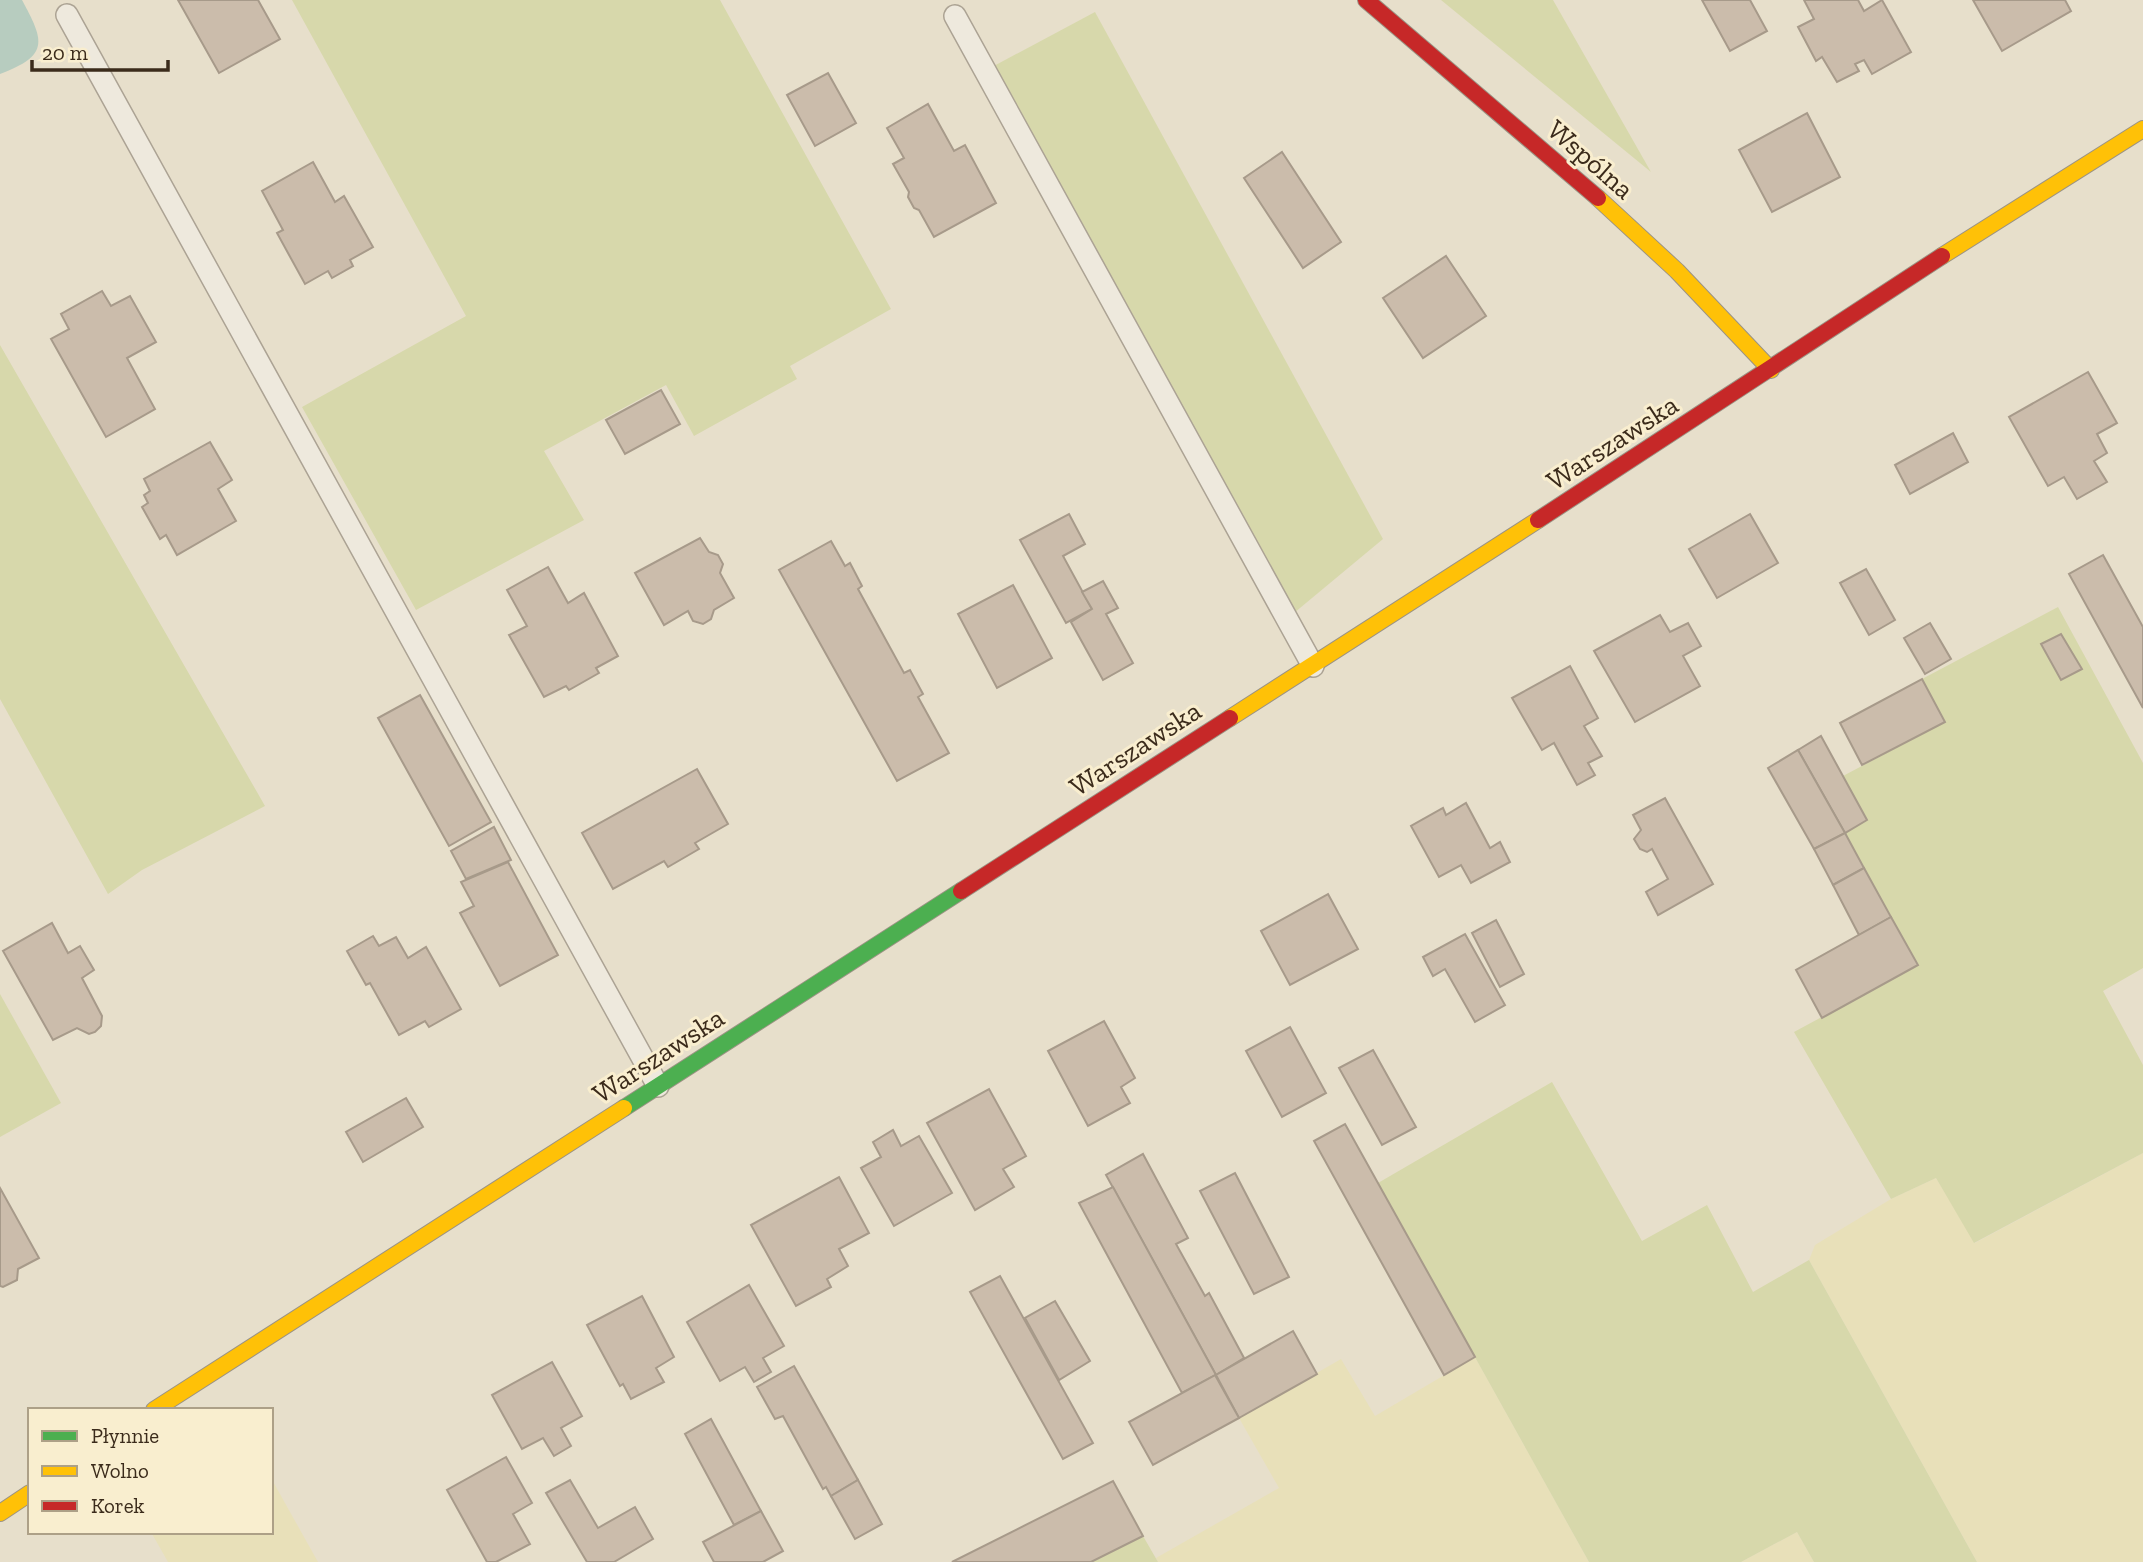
<svg xmlns="http://www.w3.org/2000/svg" width="2143" height="1562" viewBox="0 0 2143 1562" font-family="'Zilla Slab',serif">
	<rect width="100%" height="100%" fill="#e7dfcb"/>
	<g fill="#e8e0b9">
		<polygon points="2143,1153 2143,1562 1977,1562 1809,1260 1815,1245 1891,1199 1936,1178 1975,1243"/>
		<polygon points="1475,1357 1589,1562 1158,1562 1156,1558 1279,1488 1239,1418 1341,1359 1375,1416"/>
		<polygon points="271,1478 318,1562 168,1562 151,1532 271,1532"/>
		<polygon points="1797,1532 1814,1562 1741,1562"/>
	</g>
	<g fill="#d7d8ab">
		<polygon points="292,0 720,0 891,309 790,366 797,379 694,436 666,385 544,451 584,520 416,610 302,407 466,316"/>
		<polygon points="1441,0 1553,0 1651,172"/>
		<polygon points="1095,12 1383,539 1294,613 992,67"/>
		<polygon points="0,345 265,806 142,870 108,894 0,699"/>
		<polygon points="2058,607 2143,763 2143,968 2103,991 2143,1065 2143,1153 1974,1243 1936,1178 1891,1199 1794,1032 1918,965 1845,833 1867,819 1843,776 1945,722 1922,679"/>
		<polygon points="0,994 61,1103 0,1137"/>
		<polygon points="1552,1082 1642,1241 1707,1205 1753,1292 1809,1260 1977,1562 1814,1562 1797,1532 1741,1562 1589,1562 1378,1183"/>
		<polygon points="1143,1536 1158,1562 1091,1562"/>
	</g>
	<path fill="#b7ccbf" d="M0,0H22C44,41 50,55 0,74Z"/>
	<g fill="#cbbcab" stroke="#a79a8a" stroke-width="2">
		<polygon points="178,0 258,0 280,39 219,73"/>
		<polygon points="1702,0 1750,0 1767,31 1730,51"/>
		<polygon points="1804,0 1858,0 1864,11 1882,0 1911,52 1872,74 1864,60 1855,64 1859,71 1837,82 1822,57 1816,61 1798,27 1814,19"/>
		<polygon points="1973,0 2065,0 2071,11 2002,51"/>
		<polygon points="828,73 856,123 815,146 787,95"/>
		<polygon points="928,104 954,151 965,145 996,203 934,237 919,210 914,208 908,197 909,192 893,164 904,158 887,128"/>
		<polygon points="1807,113 1840,177 1772,212 1739,150"/>
		<polygon points="1282,152 1341,242 1303,268 1244,178"/>
		<polygon points="313,162 335,202 344,196 373,247 350,260 353,266 332,278 328,271 305,284 277,233 283,230 262,191"/>
		<polygon points="1446,256 1486,316 1423,358 1383,298"/>
		<polygon points="102,291 111,306 130,296 156,342 127,358 155,409 106,437 51,339 69,329 61,314"/>
		<polygon points="2088,372 2117,423 2097,434 2107,453 2094,461 2107,482 2077,499 2064,477 2048,486 2009,417"/>
		<polygon points="661,390 680,424 625,454 606,420"/>
		<polygon points="1953,433 1968,462 1910,494 1895,465"/>
		<polygon points="210,442 232,480 218,489 236,521 177,555 166,535 160,539 142,507 148,503 144,495 150,491 144,479"/>
		<polygon points="1069,514 1085,544 1063,556 1092,609 1066,623 1020,540"/>
		<polygon points="1750,514 1778,563 1717,598 1689,549"/>
		<polygon points="700,538 709,552 718,555 723,564 720,573 734,598 714,610 711,619 703,624 693,621 688,611 664,625 635,573"/>
		<polygon points="831,541 845,566 850,563 862,586 858,589 904,673 910,670 923,694 918,697 949,753 897,781 779,570"/>
		<polygon points="2103,555 2143,627 2143,708 2069,574"/>
		<polygon points="548,567 568,603 584,593 618,656 596,668 599,673 569,690 566,686 544,697 509,635 527,626 507,590"/>
		<polygon points="1866,569 1895,620 1869,635 1840,583"/>
		<polygon points="1103,581 1118,608 1106,614 1133,663 1103,680 1071,622 1092,609 1082,592"/>
		<polygon points="1013,585 1052,658 997,688 958,614"/>
		<polygon points="1660,615 1670,632 1688,623 1701,646 1683,656 1700,686 1635,722 1594,651"/>
		<polygon points="1930,623 1951,659 1925,674 1904,638"/>
		<polygon points="2061,634 2082,669 2061,680 2041,644"/>
		<polygon points="1570,666 1598,718 1584,726 1602,756 1588,763 1595,775 1577,785 1554,743 1542,750 1512,698"/>
		<polygon points="1922,679 1945,722 1862,765 1840,723"/>
		<polygon points="420,695 491,822 449,846 378,718"/>
		<polygon points="1821,736 1867,820 1845,833 1798,750"/>
		<polygon points="1798,750 1845,833 1814,849 1768,768"/>
		<polygon points="697,769 728,824 695,843 699,849 668,867 664,861 613,889 582,833"/>
		<polygon points="1665,798 1713,884 1658,915 1646,892 1668,879 1652,849 1647,852 1640,849 1634,839 1641,830 1633,815"/>
		<polygon points="1466,803 1490,848 1500,842 1510,862 1471,883 1461,865 1439,877 1411,826 1443,808 1446,815"/>
		<polygon points="494,827 511,860 466,879 451,851"/>
		<polygon points="1845,833 1864,868 1833,885 1814,849"/>
		<polygon points="508,862 558,955 500,986 460,913 474,906 461,882"/>
		<polygon points="1864,868 1891,917 1859,935 1833,885"/>
		<polygon points="1328,894 1358,949 1290,985 1261,931"/>
		<polygon points="1891,917 1918,965 1822,1018 1796,970"/>
		<polygon points="1496,920 1524,974 1500,987 1472,933"/>
		<polygon points="52,923 68,953 80,946 94,970 82,978 102,1016 101,1026 95,1032 89,1034 77,1028 53,1040 3,951"/>
		<polygon points="1465,934 1505,1005 1475,1022 1445,969 1433,976 1423,957"/>
		<polygon points="373,936 379,946 396,937 408,958 426,947 461,1009 429,1027 425,1021 399,1035 370,983 366,985 347,951"/>
		<polygon points="1104,1021 1135,1078 1121,1087 1130,1103 1088,1126 1048,1051"/>
		<polygon points="1290,1027 1326,1093 1282,1117 1246,1051"/>
		<polygon points="1373,1050 1416,1127 1382,1145 1339,1068"/>
		<polygon points="989,1089 1026,1156 1003,1169 1014,1187 975,1210 927,1123"/>
		<polygon points="406,1098 423,1127 363,1162 346,1132"/>
		<polygon points="1345,1124 1475,1357 1444,1375 1314,1141"/>
		<polygon points="893,1130 901,1146 919,1136 952,1193 894,1226 861,1168 881,1157 873,1142"/>
		<polygon points="1143,1154 1188,1238 1176,1244 1205,1296 1209,1293 1244,1358 1216,1375 1106,1175"/>
		<polygon points="1235,1173 1289,1277 1254,1294 1200,1191"/>
		<polygon points="839,1177 869,1233 839,1249 848,1266 827,1279 831,1287 796,1306 751,1225"/>
		<polygon points="1113,1187 1216,1375 1182,1393 1079,1203"/>
		<polygon points="0,1188 39,1258 18,1269 17,1280 3,1287 0,1286"/>
		<polygon points="1000,1276 1093,1443 1063,1459 970,1292"/>
		<polygon points="749,1285 784,1346 763,1358 771,1372 754,1382 745,1367 720,1381 687,1322"/>
		<polygon points="642,1296 674,1357 656,1368 664,1382 631,1399 623,1384 620,1386 587,1325"/>
		<polygon points="1055,1301 1090,1361 1059,1380 1025,1318"/>
		<polygon points="1293,1331 1317,1374 1239,1418 1216,1375"/>
		<polygon points="552,1362 582,1416 561,1428 571,1446 554,1456 543,1438 522,1449 492,1395"/>
		<polygon points="794,1366 858,1480 831,1496 826,1487 823,1489 783,1416 775,1419 757,1387"/>
		<polygon points="1215,1375 1239,1418 1153,1465 1129,1422"/>
		<polygon points="711,1419 761,1511 734,1525 685,1434"/>
		<polygon points="506,1457 532,1503 513,1514 530,1544 496,1562 487,1562 447,1490"/>
		<polygon points="570,1480 598,1528 635,1507 653,1539 614,1562 587,1562 546,1493"/>
		<polygon points="858,1480 882,1524 855,1539 831,1496"/>
		<polygon points="1113,1481 1143,1536 1091,1562 952,1562"/>
		<polygon points="761,1511 783,1551 763,1562 714,1562 703,1542"/>
	</g>
	<g fill="none" stroke-linecap="round" stroke-linejoin="round">
		<g stroke="#aca394" stroke-width="24">
			<g id="lane">
				<polyline points="67,15 658,1086"/>
				<polyline points="955,16 1313,666"/>
			</g>
		</g>
		<g stroke="#9b9384" stroke-width="18">
			<polyline id="fast" points="624,1108 961,891"/>
		</g>
		<g stroke="#9b9384" stroke-width="18">
			<g id="slow">
				<polyline points="1598,198 1677,271 1771,370"/>
				<polyline points="1942,256 2143,129"/>
				<polyline points="1230,718 1538,520"/>
				<polyline points="154,1410 624,1108"/>
				<polyline points="0,1513 30,1493"/>
			</g>
		</g>
		<g stroke="#9b9384" stroke-width="18">
			<g id="jam">
				<polyline points="1366,0 1598,198"/>
				<polyline points="1538,520 1942,256"/>
				<polyline points="961,891 1230,718"/>
			</g>
		</g>
		<use href="#lane" stroke="#eee9dd" stroke-width="21"/>
		<use href="#fast" stroke="#4caf50" stroke-width="16"/>
		<use href="#slow" stroke="#ffc107" stroke-width="16"/>
		<use href="#jam" stroke="#c62828" stroke-width="16"/>
	</g>
	<g text-anchor="middle" stroke-width="6" stroke-linejoin="round" paint-order="stroke">
		<g font-size="28" fill="#3b2b1b" stroke="#f9eecf">
			<text transform="translate(1591 159) rotate(41)" y="10">Wspólna</text>
			<text transform="translate(1612 442) rotate(-33)" y="10">Warszawska</text>
			<text transform="translate(1135 748) rotate(-33)" y="10">Warszawska</text>
			<text transform="translate(658 1055) rotate(-33)" y="10">Warszawska</text>
		</g>
	</g>
	<rect x="28" y="1408" width="245" height="126" fill="#f9eecf" stroke="#ada087" stroke-width="2"/>
	<rect x="42" y="1431" width="35" height="10" fill="#4caf50" stroke="#ada087" stroke-width="2"/>
	<text x="91" y="1443" font-size="21" fill="#3b2b1b">Płynnie</text>
	<rect x="42" y="1466" width="35" height="10" fill="#ffc107" stroke="#ada087" stroke-width="2"/>
	<text x="91" y="1478" font-size="21" fill="#3b2b1b">Wolno</text>
	<rect x="42" y="1501" width="35" height="10" fill="#c62828" stroke="#ada087" stroke-width="2"/>
	<text x="91" y="1513" font-size="21" fill="#3b2b1b">Korek</text>
	<path d="M32 60v10h136v-10" fill="none" stroke="#3b2b1b" stroke-width="3.5"/>
	<text x="42" y="60" font-size="21" fill="#3b2b1b" stroke="#f9eecf" stroke-width="5" paint-order="stroke">20 m</text>
</svg>
